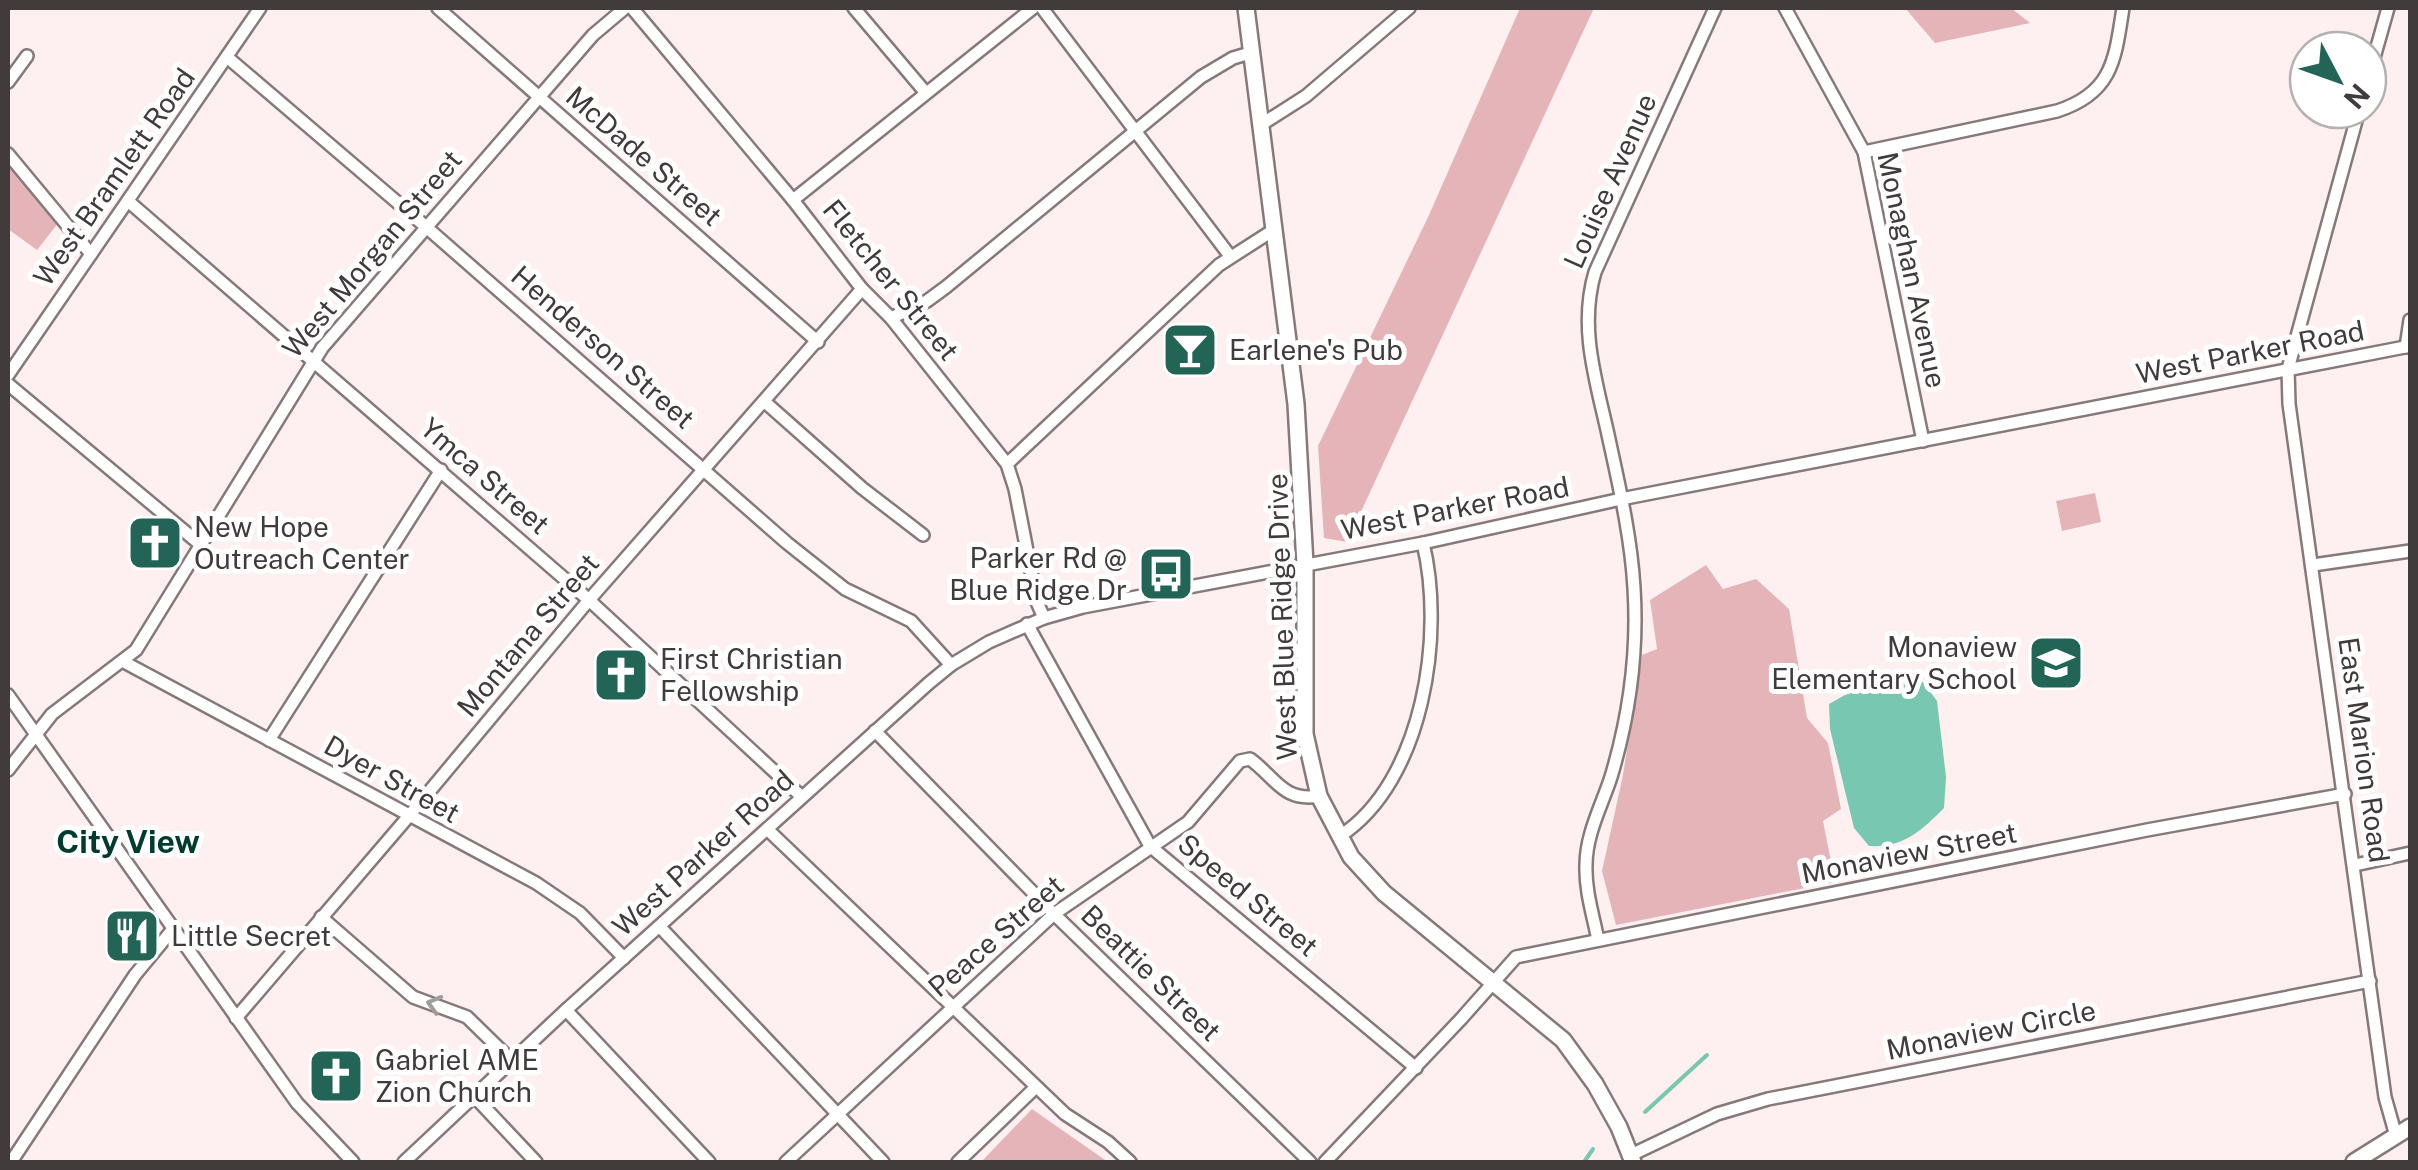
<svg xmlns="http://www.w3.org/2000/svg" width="2418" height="1170" viewBox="0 0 2418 1170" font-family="'Public Sans',sans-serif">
	<rect width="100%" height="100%" fill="#feeff0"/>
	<g fill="#e5b4b9">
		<polygon points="1520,8 1594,8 1347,542 1324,538 1318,446 1429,215"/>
		<polygon points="1905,8 2011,8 2030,23 1935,43"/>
		<polygon points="8,163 59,222 37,250 8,229"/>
		<polygon points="2095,493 2101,522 2062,531 2056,501"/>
		<polygon points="1706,565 1723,589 1756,579 1789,609 1807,718 1828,743 1841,809 1823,821 1835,882 1616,925 1602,871 1623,775 1642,655 1657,649 1650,600"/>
		<polygon points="1032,1109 1108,1162 981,1162"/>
	</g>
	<path fill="#77c7b1" d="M1897,679L1923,682L1937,701L1946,777L1944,808C1921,831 1903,848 1869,846L1854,828L1830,729L1829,704L1845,695Z"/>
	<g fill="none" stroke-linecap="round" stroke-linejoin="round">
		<g stroke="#77c7b1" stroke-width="4">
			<polyline points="1645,1112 1707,1055"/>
			<polyline points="1584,1162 1593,1149"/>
		</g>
		<g stroke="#86797a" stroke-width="16">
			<g id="minor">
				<polyline points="438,8 818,342"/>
				<polyline points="632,8 793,200 862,289 891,318 1007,464 1015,489 1037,602 1044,618"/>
				<polyline points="854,8 926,93"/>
				<polyline points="1042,8 1230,256"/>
				<polyline points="1785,8 1864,152 1923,441"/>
				<polyline points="227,57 425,226 787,543 845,589 911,621 951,665"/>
				<polyline points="2368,79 2388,8"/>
				<polyline points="8,82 27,56"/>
				<polyline points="2359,110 2288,369 2289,404 2385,1097 2396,1136"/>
				<polyline points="1262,124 1306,96 1409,8"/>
				<path d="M1864,152L2057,111C2113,93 2115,59 2123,8"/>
				<polyline points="8,154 91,254"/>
				<polyline points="793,200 1033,8"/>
				<polyline points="128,201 589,600 802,797"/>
				<polyline points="891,318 927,301 946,287 1201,77 1233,58 1250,53"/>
				<polyline points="2406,347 2410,320"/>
				<polyline points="8,375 260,8"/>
				<polyline points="8,384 201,545"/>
				<polyline points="765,402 862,488 923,535"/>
				<polyline points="1007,464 1219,265 1275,229"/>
				<polyline points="2313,565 2410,551"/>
				<polyline points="1027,624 1150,846 1416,1068"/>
				<polyline points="124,662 536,883 580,913 624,958"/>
				<polyline points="8,695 297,1103 353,1162"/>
				<polyline points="875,731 1054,914 1310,1162"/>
				<polyline points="269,740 441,470"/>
				<polyline points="8,770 52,714 136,650 322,348 593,35 625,8"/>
				<polyline points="767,829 1065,1114 1108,1142 1130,1162"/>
				<path d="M1340,836C1424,781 1445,633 1423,543"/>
				<polyline points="2355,865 2410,853"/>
				<polyline points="321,917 413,997 467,1017 511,1060"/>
				<polyline points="660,927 883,1162"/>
				<path d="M1598,940C1593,915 1585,890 1586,865C1586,834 1602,805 1611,777C1629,717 1638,651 1634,588C1631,535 1618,481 1607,430C1595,377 1579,326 1595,272L1715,8"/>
				<polyline points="566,1010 709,1162"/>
				<polyline points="236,1018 408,817 589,600 862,289"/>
				<polyline points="473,1095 536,1162"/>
				<polyline points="1631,1155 1717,1114 1768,1099 2370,981"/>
				<polyline points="11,1162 135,975 173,929"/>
				<polyline points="404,1162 566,1010 929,683 951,665 989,642 1044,618 1083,607 1423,543 1621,499 2410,346"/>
				<path d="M786,1162L1054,914L1188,822L1240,761L1250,759C1276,778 1283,802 1319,796"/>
				<polyline points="958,1162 1036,1087"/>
				<polyline points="1325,1162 1461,1019 1516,957 2147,830 2345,794"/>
			</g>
		</g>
		<g stroke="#86797a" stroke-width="20">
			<g id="major">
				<polyline points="1246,8 1296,404 1305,564 1305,734 1319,796 1351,857 1384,893 1563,1040 1595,1084 1619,1127 1633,1162"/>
				<polyline points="2354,1162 2410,1127"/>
			</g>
		</g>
		<use href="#minor" stroke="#fff" stroke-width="11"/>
		<use href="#major" stroke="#fff" stroke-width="15"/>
	</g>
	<defs><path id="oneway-chevron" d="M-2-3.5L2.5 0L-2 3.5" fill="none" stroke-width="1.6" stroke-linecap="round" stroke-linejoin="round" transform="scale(2.5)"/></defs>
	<use stroke="#a09d9d" href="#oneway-chevron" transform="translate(434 1004) rotate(-164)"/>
	<defs>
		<g id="bar-square" transform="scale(2.875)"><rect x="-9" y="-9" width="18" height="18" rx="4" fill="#226556" stroke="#fff"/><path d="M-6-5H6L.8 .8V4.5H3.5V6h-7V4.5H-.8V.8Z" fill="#fff"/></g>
		<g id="church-square" transform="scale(2.875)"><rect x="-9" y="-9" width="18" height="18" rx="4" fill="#226556" stroke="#fff"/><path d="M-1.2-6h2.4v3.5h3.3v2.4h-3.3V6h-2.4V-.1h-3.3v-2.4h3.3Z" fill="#fff"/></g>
		<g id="bus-square" transform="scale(2.875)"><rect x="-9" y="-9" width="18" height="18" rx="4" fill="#226556" stroke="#fff"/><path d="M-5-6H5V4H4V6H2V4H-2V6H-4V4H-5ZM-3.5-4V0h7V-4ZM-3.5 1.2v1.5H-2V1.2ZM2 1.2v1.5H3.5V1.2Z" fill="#fff"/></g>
		<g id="school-square" transform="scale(2.875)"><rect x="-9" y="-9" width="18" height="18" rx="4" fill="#226556" stroke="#fff"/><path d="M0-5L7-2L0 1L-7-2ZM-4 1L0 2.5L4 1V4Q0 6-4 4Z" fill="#fff"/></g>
		<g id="restaurant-square" transform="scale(2.875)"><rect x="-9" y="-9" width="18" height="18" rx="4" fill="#226556" stroke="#fff"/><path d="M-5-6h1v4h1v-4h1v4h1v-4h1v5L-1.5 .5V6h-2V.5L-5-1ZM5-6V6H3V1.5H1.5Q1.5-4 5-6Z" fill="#fff"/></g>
	</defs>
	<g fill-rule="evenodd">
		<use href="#bar-square" x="1190" y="350"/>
		<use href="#church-square" x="155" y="543"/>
		<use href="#bus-square" x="1166" y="574"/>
		<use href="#school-square" x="2056" y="663"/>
		<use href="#church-square" x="621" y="675"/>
		<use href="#restaurant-square" x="132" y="936"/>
		<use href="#church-square" x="336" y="1076"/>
	</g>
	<g text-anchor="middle" stroke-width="10" stroke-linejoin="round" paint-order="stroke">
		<g font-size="28" fill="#413b3b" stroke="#fff">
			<text transform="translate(644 156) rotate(41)" y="10">McDade Street</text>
			<text transform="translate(114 177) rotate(-55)" y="10">West Bramlett Road</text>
			<text transform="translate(1610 181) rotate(-66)" y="10">Louise Avenue</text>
			<text transform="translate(372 254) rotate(-50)" y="10">West Morgan Street</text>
			<text transform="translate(1912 270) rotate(78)" y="10">Monaghan Avenue</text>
			<text transform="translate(891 280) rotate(51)" y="10">Fletcher Street</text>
			<text transform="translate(603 347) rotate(41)" y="10">Henderson Street</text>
			<text transform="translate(2250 352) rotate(-11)" y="10">West Parker Road</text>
			<text transform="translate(485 476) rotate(41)" y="10">Ymca Street</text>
			<text transform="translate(1455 508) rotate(-11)" y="10">West Parker Road</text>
			<text transform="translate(1282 617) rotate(-92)" y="10">West Blue Ridge Drive</text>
			<text transform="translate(528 635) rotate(-50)" y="10">Montana Street</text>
			<text transform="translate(2364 750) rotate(82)" y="10">East Marion Road</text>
			<text transform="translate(392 779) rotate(29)" y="10">Dyer Street</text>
			<text transform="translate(703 853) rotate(-42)" y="10">West Parker Road</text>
			<text transform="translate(1909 853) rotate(-11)" y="10">Monaview Street</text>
			<text transform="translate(1248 895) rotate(40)" y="10">Speed Street</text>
			<text transform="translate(996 936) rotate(-41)" y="10">Peace Street</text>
			<text transform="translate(1151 973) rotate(44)" y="10">Beattie Street</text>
			<text transform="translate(1991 1030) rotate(-11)" y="10">Monaview Circle</text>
		</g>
		<g font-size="28" fill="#413b3b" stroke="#fff" text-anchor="start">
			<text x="1229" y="360">Earlene's Pub</text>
			<text x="194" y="537">New Hope<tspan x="194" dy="32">Outreach Center</tspan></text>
			<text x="1127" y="568" text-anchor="end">Parker Rd @<tspan x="1127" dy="32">Blue Ridge Dr</tspan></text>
			<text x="2017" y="657" text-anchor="end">Monaview<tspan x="2017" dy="32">Elementary School</tspan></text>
			<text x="660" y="669">First Christian<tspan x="660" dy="32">Fellowship</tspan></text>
			<text x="171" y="946">Little Secret</text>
			<text x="375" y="1070">Gabriel AME<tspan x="375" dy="32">Zion Church</tspan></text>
		</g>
		<g font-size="32" font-weight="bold" fill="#003b30" stroke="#fff">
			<text x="128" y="853">City View</text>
		</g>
	</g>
	<rect width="2418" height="1170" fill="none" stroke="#413b3b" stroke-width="20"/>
	<g transform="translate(2338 80) rotate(131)"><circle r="48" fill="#ffffff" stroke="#b3b1b1" stroke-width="2.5"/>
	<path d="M0-8L18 38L0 25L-18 38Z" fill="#226556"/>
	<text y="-15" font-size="28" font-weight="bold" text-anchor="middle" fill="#413b3b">N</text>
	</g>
</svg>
